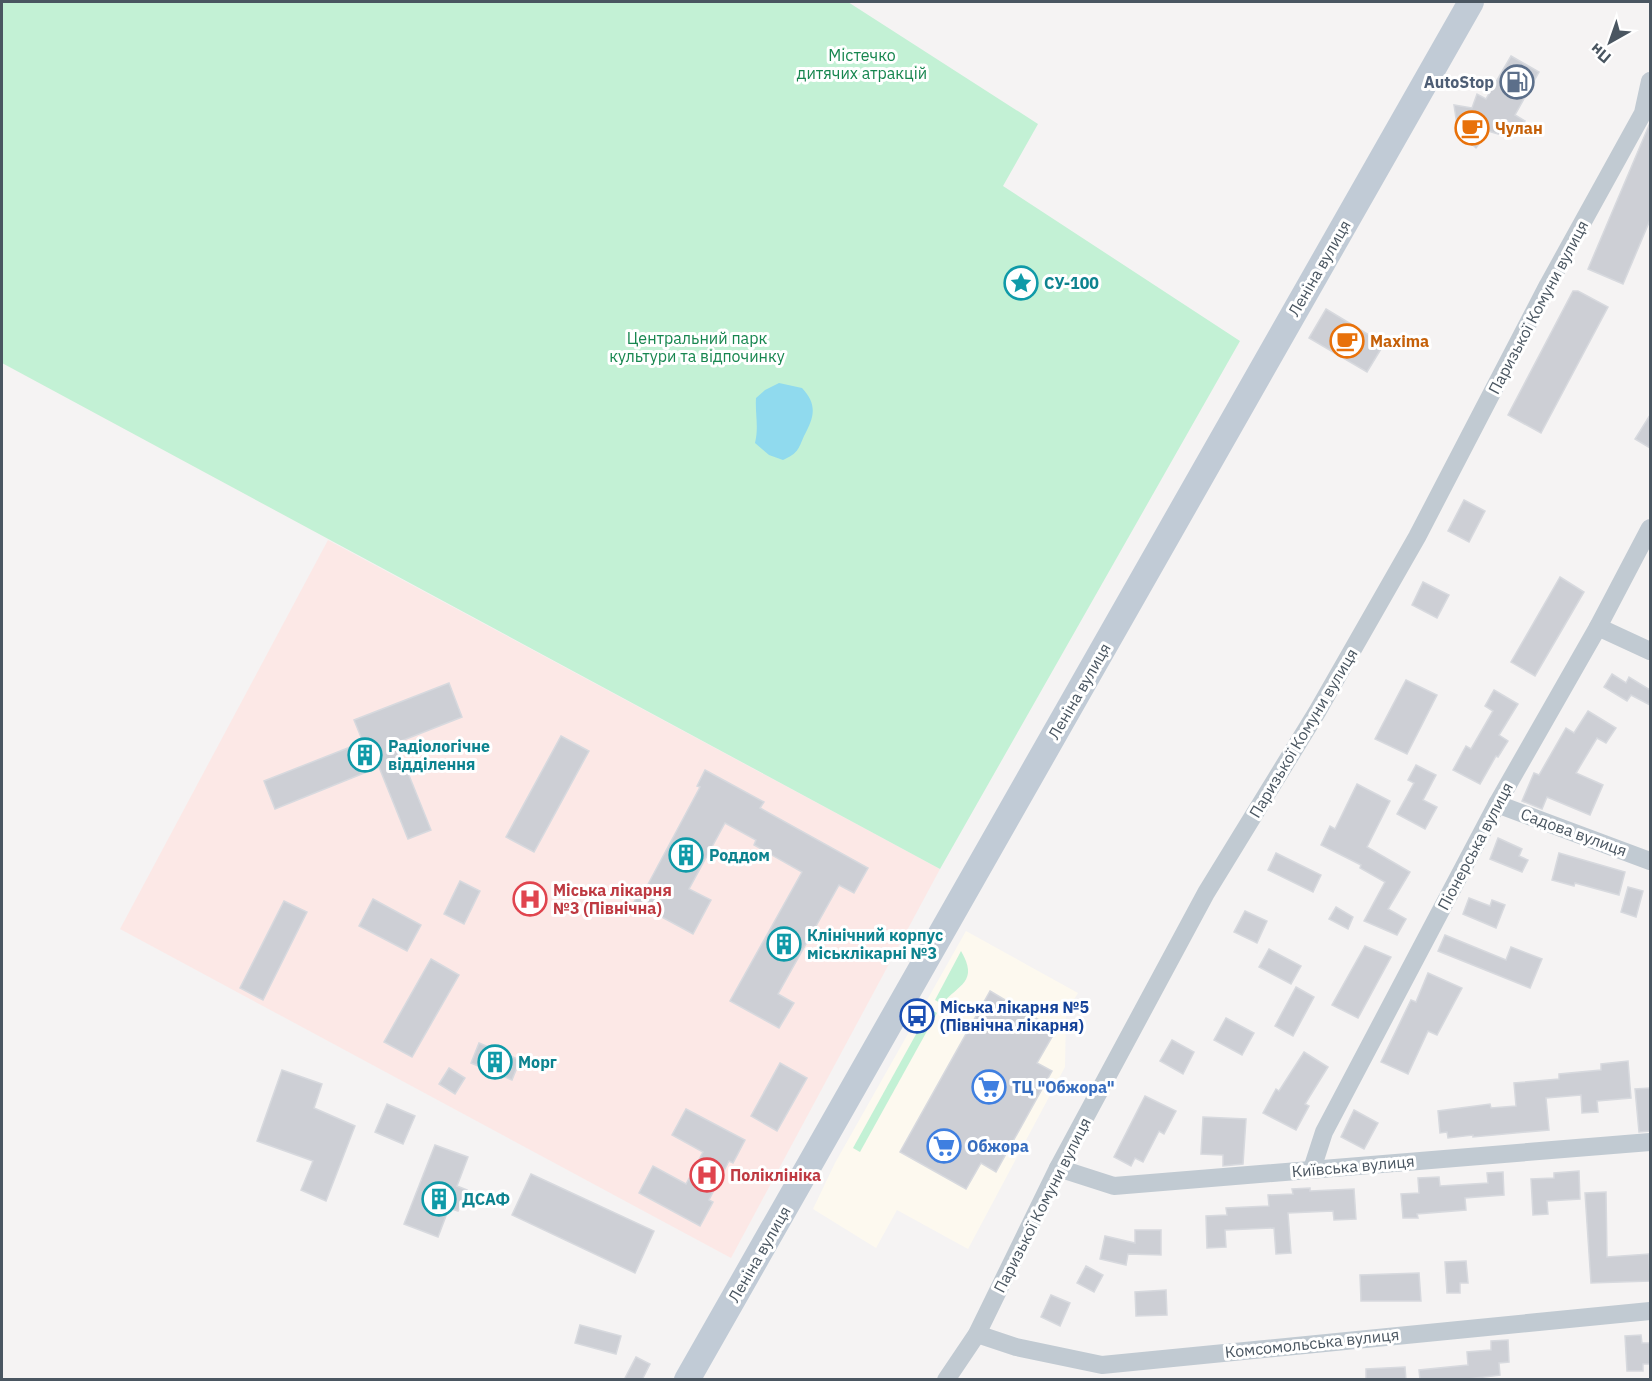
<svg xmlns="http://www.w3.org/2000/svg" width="1652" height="1381" viewBox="0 0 1652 1381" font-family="'IBM Plex Sans',sans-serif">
	<rect width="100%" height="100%" fill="#f5f3f3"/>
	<polygon fill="#fdf9ef" points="966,931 1078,993 1066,1013 1065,1067 968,1249 897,1210 876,1248 813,1209 835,1163"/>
	<polygon fill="#fce8e6" points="328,540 940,869 731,1258 120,929"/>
	<g fill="#c3f1d5">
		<polygon points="2,2 848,2 1038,124 1003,186 1240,341 940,869 2,363"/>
		<path d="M961,951C979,982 959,984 942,1004L935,1000Z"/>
		<polygon points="930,1009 937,1013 860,1152 853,1148"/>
	</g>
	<path fill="#90daee" d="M779,383L802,388C818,405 814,417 804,436C798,450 798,453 783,460L769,455L755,443C759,427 755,414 756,398L765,390Z"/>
	<g fill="#cdcfd5" stroke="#d7d9de" stroke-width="1.5">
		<polygon points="1511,56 1539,72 1515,115 1525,121 1518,129 1508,134 1498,134 1488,131 1476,148 1467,140 1457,125 1454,105 1472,108 1477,94 1486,99"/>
		<polygon points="1650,123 1650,220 1623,284 1588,269"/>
		<polygon points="1573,291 1578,291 1608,307 1541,433 1508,415"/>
		<polygon points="1326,309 1384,344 1367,372 1309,338"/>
		<polygon points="1650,415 1650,448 1635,439"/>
		<polygon points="1464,500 1485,511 1469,542 1448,531"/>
		<polygon points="1560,577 1584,592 1535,676 1511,662"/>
		<polygon points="1423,582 1449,595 1437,618 1412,605"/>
		<polygon points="1612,674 1626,683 1629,677 1650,690 1650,705 1631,695 1627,701 1604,687"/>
		<polygon points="1406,680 1437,695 1407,754 1375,739"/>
		<polygon points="449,683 462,717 396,743 431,830 408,839 379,767 275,809 264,781 363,742 354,720"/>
		<polygon points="1494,690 1518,704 1499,735 1508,741 1498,757 1496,756 1480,784 1453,770 1466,746 1471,749 1493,711 1485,706"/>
		<polygon points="1588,711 1616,728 1606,743 1597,738 1576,773 1603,785 1590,815 1547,797 1542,809 1522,801 1534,773 1539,775 1566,728 1574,733"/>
		<polygon points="561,736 589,751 534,852 506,837"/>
		<polygon points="1416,765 1436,775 1423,800 1437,807 1425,829 1397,814 1414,783 1408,780"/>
		<polygon points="705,770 764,802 760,808 868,868 854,893 839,885 778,994 794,1003 779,1028 730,1001 802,872 754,845 756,840 725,823 689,889 711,900 693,934 634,902 643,886 646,888 700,787 697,786"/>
		<polygon points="1357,784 1390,801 1367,847 1410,872 1388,909 1406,919 1397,935 1364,921 1385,882 1360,868 1361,865 1321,845 1330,826 1335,829"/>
		<polygon points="1498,838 1522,849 1519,856 1528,860 1522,872 1490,859"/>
		<polygon points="1276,853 1321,875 1313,892 1268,870"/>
		<polygon points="1559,853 1625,872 1619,895 1575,883 1574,886 1552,880"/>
		<polygon points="460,881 480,891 464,924 444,914"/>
		<polygon points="1628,887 1643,891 1636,917 1621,912"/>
		<polygon points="1469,898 1490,906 1492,900 1505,905 1496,928 1463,914"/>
		<polygon points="373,899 421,925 407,951 359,926"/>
		<polygon points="284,901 307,912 263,1000 240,988"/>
		<polygon points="1336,907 1353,917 1348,929 1329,919"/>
		<polygon points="1245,911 1267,921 1257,943 1234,932"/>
		<polygon points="1445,935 1506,960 1511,947 1542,959 1530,988 1438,951"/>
		<polygon points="1365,946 1391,957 1358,1018 1332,1005"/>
		<polygon points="1269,949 1301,966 1291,984 1259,967"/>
		<polygon points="431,959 459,975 412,1057 384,1042"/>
		<polygon points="1428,973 1462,988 1437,1035 1428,1031 1408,1074 1381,1062 1411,1000 1416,1002"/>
		<polygon points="1296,987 1314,997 1293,1036 1275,1026"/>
		<polygon points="990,991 1056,1030 1037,1063 1052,1071 996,1172 981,1163 966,1189 900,1152"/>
		<polygon points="1226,1018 1254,1033 1242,1055 1214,1040"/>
		<polygon points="1172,1040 1194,1052 1183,1074 1160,1061"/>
		<polygon points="479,1043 520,1060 512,1080 471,1063"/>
		<polygon points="1304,1052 1328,1067 1305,1104 1309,1106 1296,1130 1263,1113 1276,1089 1279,1091"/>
		<polygon points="1628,1061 1631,1098 1597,1101 1598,1112 1582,1113 1581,1095 1546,1098 1549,1130 1473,1137 1473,1135 1448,1138 1447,1132 1440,1133 1438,1111 1490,1104 1491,1108 1516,1106 1514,1083 1559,1079 1559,1074 1601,1070 1601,1064"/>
		<polygon points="780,1063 807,1078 777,1131 751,1116"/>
		<polygon points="449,1068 465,1078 455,1094 439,1084"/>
		<polygon points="282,1070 322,1084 314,1108 355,1126 326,1201 301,1190 313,1161 257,1141"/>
		<polygon points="1650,1088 1650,1131 1639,1132 1635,1089"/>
		<polygon points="1145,1096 1176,1111 1164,1134 1159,1131 1143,1162 1135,1158 1131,1166 1114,1157"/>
		<polygon points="387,1104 415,1116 403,1144 375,1132"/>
		<polygon points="686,1109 745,1140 733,1163 729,1161 709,1200 713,1202 700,1226 639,1193 653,1166 686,1184 703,1152 672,1135"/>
		<polygon points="1354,1110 1378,1123 1364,1149 1341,1137"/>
		<polygon points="1203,1117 1246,1119 1243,1164 1223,1166 1223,1155 1201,1154"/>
		<polygon points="435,1145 468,1157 457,1186 467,1190 458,1211 449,1208 438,1237 404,1224"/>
		<polygon points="1579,1171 1580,1199 1547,1201 1548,1214 1533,1215 1531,1179 1554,1178 1554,1173"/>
		<polygon points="1503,1172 1504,1195 1465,1198 1466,1210 1417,1214 1418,1218 1403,1218 1401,1194 1419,1193 1418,1178 1439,1177 1440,1186 1488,1183 1487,1173"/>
		<polygon points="531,1174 654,1231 635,1273 512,1215"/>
		<polygon points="1310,1188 1310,1191 1354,1189 1356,1219 1334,1220 1333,1211 1288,1213 1291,1253 1276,1254 1274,1228 1225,1230 1226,1247 1207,1248 1206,1216 1227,1215 1226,1208 1269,1206 1268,1195 1293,1194 1292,1189"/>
		<polygon points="1606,1192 1607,1257 1649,1254 1650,1281 1591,1283 1585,1193"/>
		<polygon points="1135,1230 1161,1230 1161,1255 1128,1254 1126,1265 1100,1259 1105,1236 1135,1243"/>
		<polygon points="1466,1261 1468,1283 1460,1283 1460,1293 1447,1293 1445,1262"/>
		<polygon points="1086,1266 1103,1275 1094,1292 1077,1283"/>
		<polygon points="1419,1273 1421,1301 1361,1301 1360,1275"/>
		<polygon points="1166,1290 1167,1315 1136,1316 1135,1292"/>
		<polygon points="1051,1295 1070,1303 1060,1326 1041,1317"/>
		<polygon points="580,1325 621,1336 616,1354 575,1343"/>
		<polygon points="1641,1335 1642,1343 1650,1343 1650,1364 1643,1364 1643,1371 1627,1371 1625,1336"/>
		<polygon points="1508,1340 1509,1362 1499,1363 1500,1375 1460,1380 1420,1380 1419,1370 1468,1365 1467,1352 1491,1350 1491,1341"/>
		<polygon points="636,1357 650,1364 642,1380 624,1380"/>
		<polygon points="1405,1367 1406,1380 1366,1380 1366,1369"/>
	</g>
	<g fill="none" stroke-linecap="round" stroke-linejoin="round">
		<g stroke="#c1cad2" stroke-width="18">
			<polyline points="1598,627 1650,651"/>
			<polyline points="1497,804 1650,861"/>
			<polyline points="1058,1168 1114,1186 1650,1142"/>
			<polyline points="1312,1169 1324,1132 1497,804 1598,627 1650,528"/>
			<polyline points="977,1334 1016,1347 1102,1365 1650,1311"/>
			<polyline points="946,1380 977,1334 1058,1168 1206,893 1317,712 1417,537 1548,285 1643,113 1650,81"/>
		</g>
		<polyline stroke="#c1cbd6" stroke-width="26" points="687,1380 1471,2"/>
	</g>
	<defs>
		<g id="fuel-ring" transform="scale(1.725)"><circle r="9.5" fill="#fff" stroke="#5c6f8a" stroke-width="1.5"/><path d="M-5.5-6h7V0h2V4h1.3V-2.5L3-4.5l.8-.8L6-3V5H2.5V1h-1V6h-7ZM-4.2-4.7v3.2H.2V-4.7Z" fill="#5c6f8a"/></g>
		<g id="cafe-ring" transform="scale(1.725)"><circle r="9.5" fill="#fff" stroke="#e8710a" stroke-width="1.5"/><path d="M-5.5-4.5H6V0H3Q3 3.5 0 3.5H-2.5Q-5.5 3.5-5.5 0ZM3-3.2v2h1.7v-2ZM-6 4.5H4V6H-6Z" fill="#e8710a"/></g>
		<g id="sight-ring" transform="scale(1.725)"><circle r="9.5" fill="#fff" stroke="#0f9aa8" stroke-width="1.5"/><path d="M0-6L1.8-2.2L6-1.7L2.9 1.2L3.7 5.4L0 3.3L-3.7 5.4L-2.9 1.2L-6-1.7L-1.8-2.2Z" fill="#0f9aa8"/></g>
		<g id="building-ring" transform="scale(1.725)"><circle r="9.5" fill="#fff" stroke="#0f9aa8" stroke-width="1.5"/><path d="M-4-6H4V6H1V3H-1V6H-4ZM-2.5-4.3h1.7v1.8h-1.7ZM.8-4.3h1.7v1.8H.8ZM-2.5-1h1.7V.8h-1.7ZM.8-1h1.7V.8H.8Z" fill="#0f9aa8"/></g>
		<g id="hospital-ring" transform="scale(1.725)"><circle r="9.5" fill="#fff" stroke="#e0444e" stroke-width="1.5"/><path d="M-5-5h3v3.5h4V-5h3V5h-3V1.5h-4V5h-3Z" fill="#e0444e"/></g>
		<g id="bus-ring" transform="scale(1.725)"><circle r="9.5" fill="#fff" stroke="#1a4fb4" stroke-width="1.5"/><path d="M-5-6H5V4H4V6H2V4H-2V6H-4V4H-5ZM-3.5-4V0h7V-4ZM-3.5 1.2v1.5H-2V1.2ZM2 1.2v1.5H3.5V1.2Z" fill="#1a4fb4"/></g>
		<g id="supermarket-ring" transform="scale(1.725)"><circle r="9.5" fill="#fff" stroke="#3f7fe0" stroke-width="1.5"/><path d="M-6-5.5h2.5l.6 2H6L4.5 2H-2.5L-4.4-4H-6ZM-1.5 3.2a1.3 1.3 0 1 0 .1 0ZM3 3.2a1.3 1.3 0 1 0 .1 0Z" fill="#3f7fe0"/></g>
	</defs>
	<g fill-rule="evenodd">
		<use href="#fuel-ring" x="1517" y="82"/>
		<use href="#cafe-ring" x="1472" y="128"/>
		<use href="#sight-ring" x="1021" y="283"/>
		<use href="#cafe-ring" x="1347" y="341"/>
		<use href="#building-ring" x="365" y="755"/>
		<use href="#building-ring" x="686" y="855"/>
		<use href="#hospital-ring" x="530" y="899"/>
		<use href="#building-ring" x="784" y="944"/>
		<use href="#bus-ring" x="917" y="1016"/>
		<use href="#building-ring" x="495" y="1062"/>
		<use href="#supermarket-ring" x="989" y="1087"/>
		<use href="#supermarket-ring" x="944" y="1146"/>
		<use href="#hospital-ring" x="707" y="1175"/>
		<use href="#building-ring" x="439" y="1199"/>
	</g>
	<g text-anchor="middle" stroke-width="6" stroke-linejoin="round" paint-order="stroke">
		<g font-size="16" fill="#17864f" stroke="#fff">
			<text x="862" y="61">Містечко<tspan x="862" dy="18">дитячих атракцій</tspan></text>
			<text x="697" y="344">Центральний парк<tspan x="697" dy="18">культури та відпочинку</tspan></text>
		</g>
		<g font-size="16" font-weight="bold" fill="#4e5e75" stroke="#fff" text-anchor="end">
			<text x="1494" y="88">AutoStop</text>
		</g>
		<g font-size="16" font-weight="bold" fill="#c56008" stroke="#fff" text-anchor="start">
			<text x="1495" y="134">Чулан</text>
			<text x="1370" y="347">Maxima</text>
		</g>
		<g font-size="16" fill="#4a5661" stroke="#fff">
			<text transform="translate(1319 268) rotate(-60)" y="6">Леніна вулиця</text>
			<text transform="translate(1538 307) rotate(-62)" y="6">Паризької Комуни вулиця</text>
			<text transform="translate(1079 691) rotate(-60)" y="6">Леніна вулиця</text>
			<text transform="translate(1303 733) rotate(-59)" y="6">Паризької Комуни вулиця</text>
			<text transform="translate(1574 832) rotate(20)" y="6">Садова вулиця</text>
			<text transform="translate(1475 846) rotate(-62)" y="6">Піонерська вулиця</text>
			<text transform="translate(1353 1166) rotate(-5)" y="6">Київська вулиця</text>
			<text transform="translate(1042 1205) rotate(-63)" y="6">Паризької Комуни вулиця</text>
			<text transform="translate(759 1254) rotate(-60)" y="6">Леніна вулиця</text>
			<text transform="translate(1312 1343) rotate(-6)" y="6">Комсомольська вулиця</text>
		</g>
		<g font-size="16" font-weight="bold" fill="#0d838f" stroke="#fff" text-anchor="start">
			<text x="1044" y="289">СУ-100</text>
			<text x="388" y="752">Радіологічне<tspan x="388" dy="18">відділення</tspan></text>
			<text x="709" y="861">Роддом</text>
			<text x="807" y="941">Клінічний корпус<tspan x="807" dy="18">міськлікарні №3</tspan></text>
			<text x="518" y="1068">Морг</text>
			<text x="462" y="1205">ДСАФ</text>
		</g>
		<g font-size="16" font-weight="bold" fill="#be3a42" stroke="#fff" text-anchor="start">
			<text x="553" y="896">Міська лікарня<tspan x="553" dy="18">№3 (Північна)</tspan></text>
			<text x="730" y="1181">Поліклініка</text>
		</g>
		<g font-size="16" font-weight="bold" fill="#164399" stroke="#fff" text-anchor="start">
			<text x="940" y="1013">Міська лікарня №5<tspan x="940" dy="18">(Північна лікарня)</tspan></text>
		</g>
		<g font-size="16" font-weight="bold" fill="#366cbe" stroke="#fff" text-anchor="start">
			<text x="1012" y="1093">ТЦ "Обжора"</text>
			<text x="967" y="1152">Обжора</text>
		</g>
	</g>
	<rect width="1652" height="1381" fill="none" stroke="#4a5661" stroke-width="6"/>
	<g transform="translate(1610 42) rotate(220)" stroke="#ffffff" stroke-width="4.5" paint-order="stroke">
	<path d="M0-4.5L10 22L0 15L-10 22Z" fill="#4a5661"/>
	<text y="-9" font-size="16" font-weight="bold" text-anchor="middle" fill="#4a5661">Пн</text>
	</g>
</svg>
